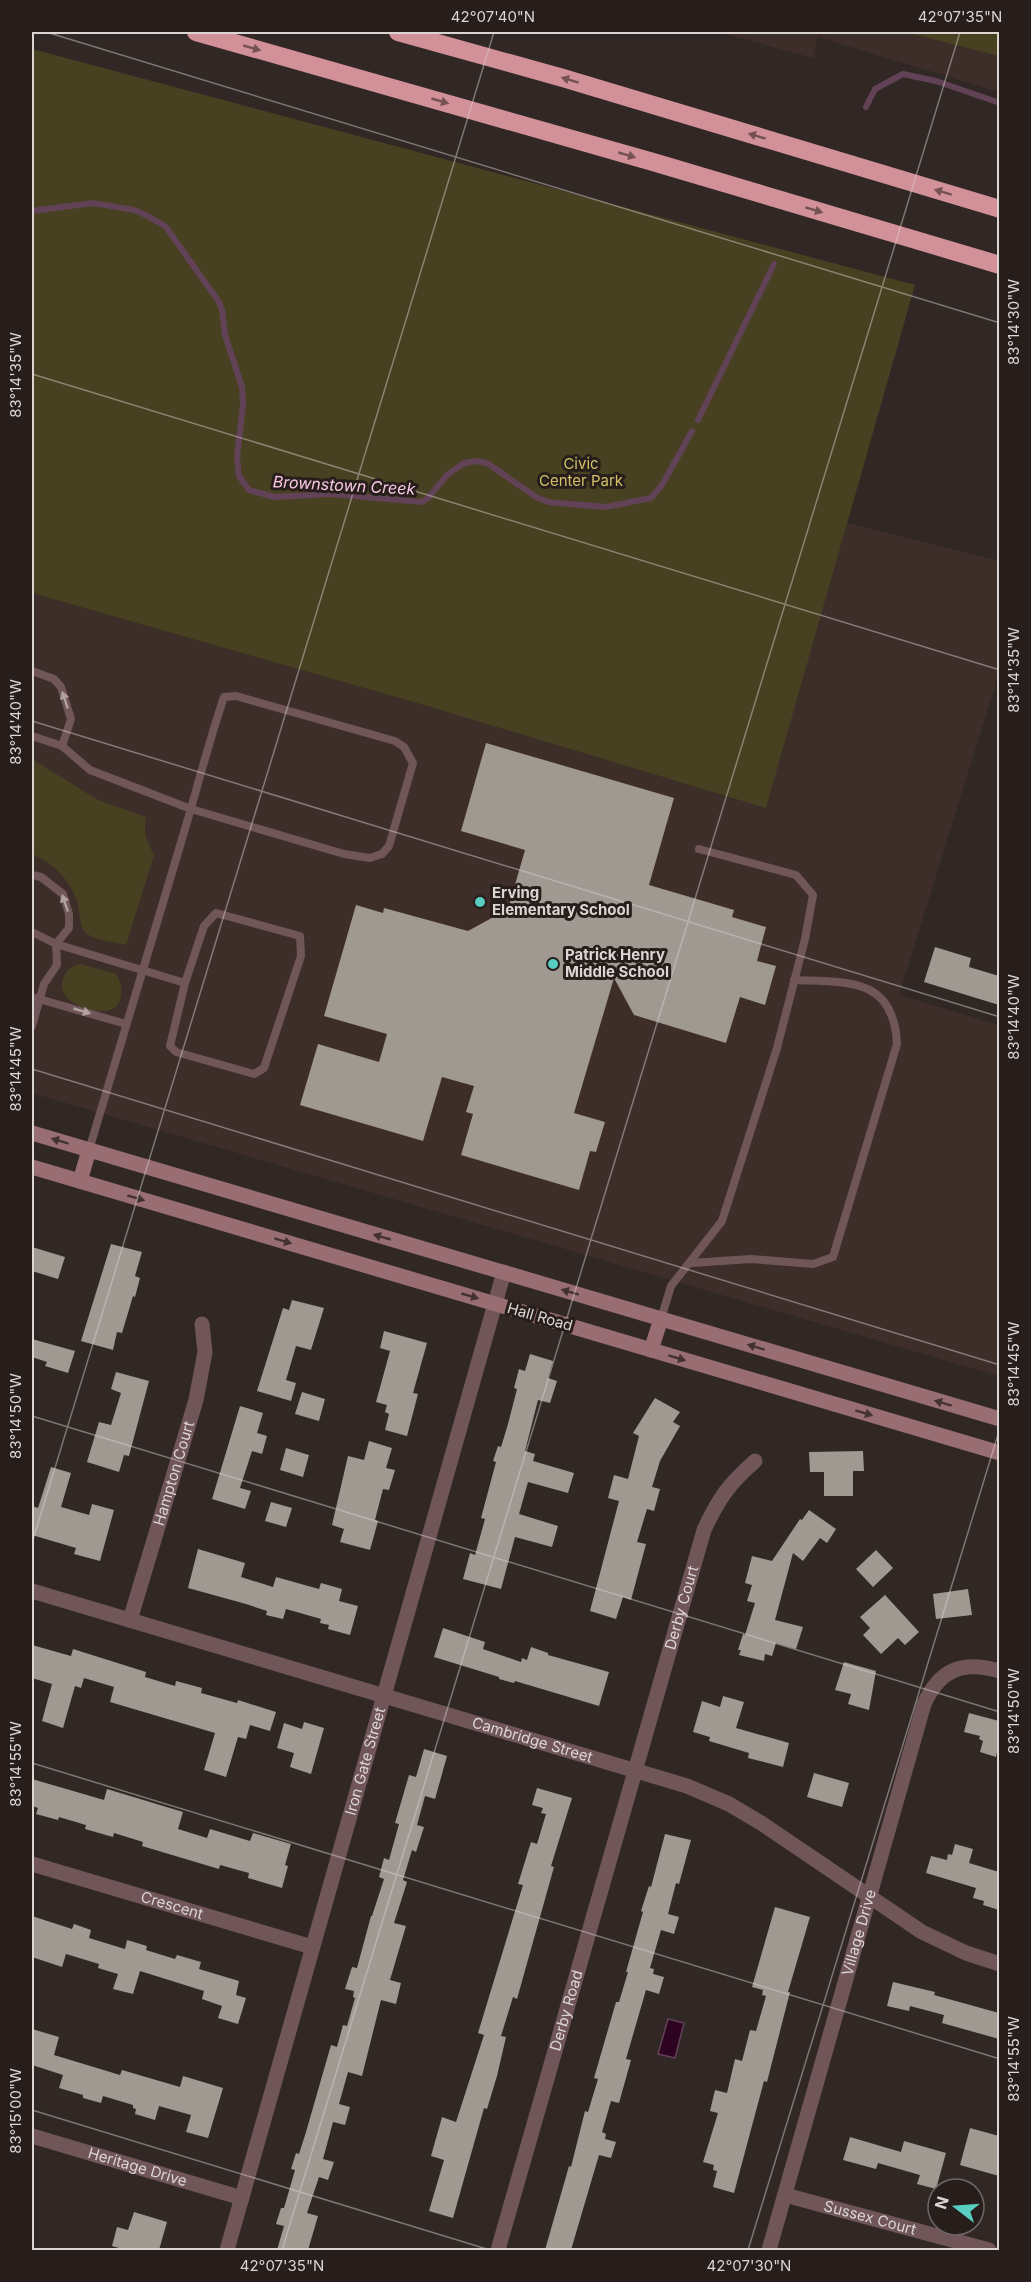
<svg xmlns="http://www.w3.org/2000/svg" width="1031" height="2282" viewBox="0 0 1031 2282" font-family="Inter,sans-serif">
	<rect width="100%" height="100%" fill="#312825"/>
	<g fill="#3e2e29">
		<polygon points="718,32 999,32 999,92 818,37 813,58"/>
		<polygon points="847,523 999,561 999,673 899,995 999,1025 999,1376 32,1093 32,593 424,705 766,808"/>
	</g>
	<g fill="#484121">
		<polygon points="905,32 999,32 999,56"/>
		<polygon points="32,49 915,285 766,808 424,705 32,593"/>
		<path d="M32,759L98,800L146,817C143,833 147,841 154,855L126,945C115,942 99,941 89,935C78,929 81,912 77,901C70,879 52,863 32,854Z"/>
		<path d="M80,964L116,974C124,985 125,1010 105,1011C88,1012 56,1001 63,979C66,971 71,966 80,964Z"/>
	</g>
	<polygon fill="#2e0321" stroke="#624256" stroke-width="1.5" points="668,2019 684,2023 675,2058 658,2054"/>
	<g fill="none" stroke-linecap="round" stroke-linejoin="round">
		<g stroke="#624256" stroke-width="6">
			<polyline points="866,107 875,89 903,74 936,81 1000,103"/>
			<polyline points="32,211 93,203 134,210 148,216 166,227 219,302 222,310 225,335 242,387 243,405 237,457 239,476 249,490 275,497 331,494 422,502 428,498 447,475 464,463 477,461 487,463 536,497 548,502 606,507 651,498 662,485 692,431"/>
			<polyline points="698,420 774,264"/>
		</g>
	</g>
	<g fill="#a09991">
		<polygon points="486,743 674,798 649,885 734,910 732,917 766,927 757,961 776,966 765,1005 740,997 726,1043 634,1015 614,978 574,1113 605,1122 596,1152 590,1151 579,1190 461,1155 473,1114 466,1112 474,1086 442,1077 423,1141 300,1105 318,1044 379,1062 387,1034 324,1016 356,905 383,913 384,908 468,931 508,909 525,850 461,831"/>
		<polygon points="935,947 971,958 969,967 999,976 999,1005 924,982"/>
		<polygon points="111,1244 142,1252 135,1276 140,1278 135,1297 133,1296 122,1333 117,1332 113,1350 81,1341"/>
		<polygon points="32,1247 65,1257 58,1279 32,1271"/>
		<polygon points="292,1300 324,1308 311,1350 296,1346 286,1380 296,1383 291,1401 257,1391 283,1308 289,1310"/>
		<polygon points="384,1331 427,1343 413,1393 418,1394 407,1436 385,1430 389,1414 385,1412 387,1405 376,1402 390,1351 380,1348"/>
		<polygon points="32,1339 75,1351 68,1373 45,1366 47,1362 32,1357"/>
		<polygon points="530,1354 553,1361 548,1378 557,1381 550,1403 538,1400 525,1451 535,1454 533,1461 574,1473 568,1493 528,1482 519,1514 558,1526 552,1547 515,1537 501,1589 463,1579 470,1553 475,1555 485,1519 481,1518 496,1462 493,1461 498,1446 501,1447 508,1424 517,1389 514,1388 519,1369 525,1371"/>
		<polygon points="116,1372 149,1381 129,1456 124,1455 119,1472 87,1462 99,1422 111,1425 121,1393 111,1389"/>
		<polygon points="302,1392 325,1399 319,1421 295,1414"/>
		<polygon points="655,1398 680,1412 673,1422 680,1426 660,1461 652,1487 660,1489 654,1511 647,1509 637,1542 646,1544 631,1600 623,1597 616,1619 590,1611 619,1501 608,1498 614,1475 628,1479 639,1436 633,1433"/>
		<polygon points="240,1406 263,1413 257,1433 267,1436 262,1454 252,1451 240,1488 251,1491 245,1509 212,1499"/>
		<polygon points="369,1441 392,1448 386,1468 395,1470 389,1490 383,1489 375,1520 378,1521 370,1550 340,1542 344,1529 332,1525 348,1456 364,1460"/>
		<polygon points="286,1448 309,1455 303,1477 280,1470"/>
		<polygon points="863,1451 864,1471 853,1471 853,1496 824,1496 824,1472 810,1472 809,1452"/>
		<polygon points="51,1467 71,1473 61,1507 89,1515 92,1504 114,1510 100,1561 74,1554 76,1548 32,1535 32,1506 38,1508"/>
		<polygon points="271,1502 292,1508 286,1527 265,1521"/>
		<polygon points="809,1510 836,1529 827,1543 820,1538 803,1561 793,1553 775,1620 803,1627 796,1649 776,1643 772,1656 765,1654 764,1661 739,1655 741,1650 738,1650 743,1634 745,1635 755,1603 747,1601 752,1585 745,1583 752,1556 772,1561 800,1519 802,1520"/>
		<polygon points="198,1549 245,1563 241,1577 273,1587 276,1577 319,1589 321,1583 342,1589 339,1601 358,1606 350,1635 328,1629 329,1625 320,1623 321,1619 286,1609 283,1619 266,1615 267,1611 246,1604 188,1588"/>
		<polygon points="876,1550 893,1568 873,1587 856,1569"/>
		<polygon points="968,1589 972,1615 936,1619 933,1594"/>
		<polygon points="885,1595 919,1632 905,1645 898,1638 881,1654 863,1635 870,1628 860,1617"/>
		<polygon points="443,1628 485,1642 483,1649 521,1662 522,1658 527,1660 531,1647 548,1653 548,1655 609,1672 599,1706 515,1681 514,1683 499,1679 499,1677 434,1657"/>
		<polygon points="32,1645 71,1656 73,1649 146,1672 145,1677 175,1686 176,1681 202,1688 201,1693 237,1703 238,1700 276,1712 270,1731 250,1725 246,1739 238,1737 226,1777 204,1770 215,1733 110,1702 114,1687 84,1678 81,1688 75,1686 63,1728 42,1721 52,1684 32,1678"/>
		<polygon points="844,1662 876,1671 869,1710 848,1704 851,1694 835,1690"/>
		<polygon points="723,1696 744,1702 736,1728 789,1743 783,1767 748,1758 749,1753 709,1741 710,1737 693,1732 702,1701 720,1707"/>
		<polygon points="969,1713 999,1721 999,1743 996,1757 980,1752 983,1741 979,1739 980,1736 964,1732"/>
		<polygon points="304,1722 324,1728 311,1774 290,1767 294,1753 277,1748 284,1723 302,1729"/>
		<polygon points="424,1749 447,1756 435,1799 425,1796 417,1825 424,1827 416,1852 412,1850 403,1880 407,1882 394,1923 406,1926 390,1980 401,1983 396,2004 381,2000 362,2076 348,2072 339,2104 350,2107 345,2125 333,2122 323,2159 334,2162 328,2180 319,2177 307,2213 318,2216 308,2250 277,2250 284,2226 276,2224 281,2208 284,2208 295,2170 291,2169 296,2153 299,2154 306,2132 331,2045 337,2047 343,2025 347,2026 355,1998 353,1997 354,1991 345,1989 352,1967 357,1968 371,1916 372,1916 384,1879 379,1877 384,1858 389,1860 399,1824 395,1823 409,1775 416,1777"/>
		<polygon points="814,1773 849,1783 842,1807 807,1797"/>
		<polygon points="32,1779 104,1800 107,1789 183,1812 178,1829 207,1838 210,1829 250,1841 253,1833 291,1844 285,1865 288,1866 282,1888 248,1878 249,1873 220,1865 219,1869 142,1846 143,1842 114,1833 113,1837 85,1829 86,1825 59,1817 58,1820 36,1814 38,1808 32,1806"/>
		<polygon points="537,1788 572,1798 551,1866 554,1867 517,1999 513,1997 501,2036 506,2037 497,2076 487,2109 484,2108 453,2218 429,2211 444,2160 431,2156 442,2117 456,2122 484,2035 478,2033 523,1885 518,1884 531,1842 537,1844 546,1814 541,1813 543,1808 532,1805"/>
		<polygon points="665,1834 691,1840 679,1884 676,1883 668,1914 679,1917 674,1934 661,1930 650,1968 654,1969 653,1974 664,1977 659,1994 646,1990 626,2059 631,2060 619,2103 611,2101 602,2132 606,2134 605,2139 616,2142 611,2158 599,2155 571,2250 545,2250 569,2166 571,2167 585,2111 588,2112 598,2079 594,2078 616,2002 619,2002 628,1972 626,1972 643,1912 641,1911 649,1886 651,1887"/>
		<polygon points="955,1844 973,1849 969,1863 999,1872 999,1910 983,1905 984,1901 973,1898 976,1888 926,1873 931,1856 947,1860 948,1854 952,1855"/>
		<polygon points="775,1907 810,1917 788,1992 790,1992 767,2082 764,2081 734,2193 713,2187 717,2171 713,2170 714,2165 703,2162 718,2113 710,2111 715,2090 727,2093 735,2059 742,2061 750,2030 756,2031 766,1996 762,1995 763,1990 752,1987"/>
		<polygon points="32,1916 72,1929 74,1924 91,1930 89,1938 125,1949 127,1940 147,1946 146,1950 175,1959 177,1955 201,1962 199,1969 239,1981 236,1995 246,1998 238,2024 218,2018 222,2006 202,1999 204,1991 140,1971 133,1994 113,1989 118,1974 98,1968 99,1964 66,1954 62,1967 32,1957"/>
		<polygon points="893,1982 935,1992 934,1995 999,2013 999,2039 942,2023 944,2015 910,2006 909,2011 887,2006"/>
		<polygon points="32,2029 59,2037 54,2055 120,2075 122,2070 180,2087 183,2076 223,2088 208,2138 186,2132 191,2115 159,2106 155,2120 135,2114 136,2109 133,2108 133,2105 103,2096 101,2103 83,2098 83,2095 59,2088 63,2075 32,2065"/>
		<polygon points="970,2128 999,2136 999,2176 960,2165"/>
		<polygon points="850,2137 901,2152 904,2141 946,2153 936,2189 917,2184 920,2175 878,2163 876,2169 843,2160"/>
		<polygon points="134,2212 167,2222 159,2250 126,2250 112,2246 117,2227 128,2230"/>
	</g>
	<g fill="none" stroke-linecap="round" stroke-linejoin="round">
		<g stroke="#715659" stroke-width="8">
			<polyline points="32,671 54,679 61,687 71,719 62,746"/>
			<path d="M32,736L62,746L90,770L191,809L344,854L370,858L382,854L389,846L413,763L404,747L395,741L236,696L224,697C209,741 198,785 185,829C152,936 120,1043 89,1150"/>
			<polyline points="32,875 41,877 63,894 69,914 69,928 56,944 57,965 44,984 32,1026"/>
			<polyline points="32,932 56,944 185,983 170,1046 176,1052 254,1074 264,1068 301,956 300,936 216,913 204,926 185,983"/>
			<polyline points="32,997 126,1024"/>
			<path d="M691,1263L751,1259L813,1264L833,1257L897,1044C894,977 847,982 794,980"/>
			<polyline points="661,1319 671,1286 722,1221 777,1048 805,939 813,895 796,875 699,849"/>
		</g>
		<g stroke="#715659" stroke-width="15">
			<path id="s1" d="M32,1591L687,1786L729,1804L761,1823L922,1932L966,1953L1000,1964"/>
			<path id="s2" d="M130,1620L196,1400L205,1352L202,1324"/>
			<path id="s3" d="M32,1864L312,1947"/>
			<path id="s4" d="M32,2136L242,2198"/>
			<path id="s5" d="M785,2195L989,2250"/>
			<path id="s6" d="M227,2250L504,1272"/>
			<path id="s7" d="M498,2250L704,1530C719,1498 728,1485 755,1461"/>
			<path id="s8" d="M769,2250L924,1704C940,1669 963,1660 1000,1671"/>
		</g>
		<g stroke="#996e73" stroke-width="15">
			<polyline points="32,1133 1000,1419"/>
			<polyline points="32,1167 1000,1453"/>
			<polyline points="80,1181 89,1150"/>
			<polyline points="651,1350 661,1319"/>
		</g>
		<g stroke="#d29098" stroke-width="18">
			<polyline points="196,32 653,162 1000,265"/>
			<polyline points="398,32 563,78 1000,209"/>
		</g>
	</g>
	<defs><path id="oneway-solid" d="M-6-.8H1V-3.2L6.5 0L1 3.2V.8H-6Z" transform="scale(1.5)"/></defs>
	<g fill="#745153">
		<use href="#oneway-solid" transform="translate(252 48) rotate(16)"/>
		<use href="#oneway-solid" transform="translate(570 80) rotate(-163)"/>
		<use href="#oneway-solid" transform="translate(440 101) rotate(16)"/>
		<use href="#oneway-solid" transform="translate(757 136) rotate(-163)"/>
		<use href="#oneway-solid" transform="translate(627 155) rotate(16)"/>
		<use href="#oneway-solid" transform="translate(943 192) rotate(-163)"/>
		<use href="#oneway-solid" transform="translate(814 210) rotate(17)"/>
	</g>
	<g fill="#b1a2a2">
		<use href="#oneway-solid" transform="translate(65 700) rotate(-108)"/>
		<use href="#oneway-solid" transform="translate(65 903) rotate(-109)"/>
		<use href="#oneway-solid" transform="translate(82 1011) rotate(16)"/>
	</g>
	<g fill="#443231">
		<use href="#oneway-solid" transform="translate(60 1141) rotate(-163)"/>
		<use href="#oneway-solid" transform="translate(136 1198) rotate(16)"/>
		<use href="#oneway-solid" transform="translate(382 1237) rotate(-164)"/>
		<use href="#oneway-solid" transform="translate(283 1241) rotate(17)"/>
		<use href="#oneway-solid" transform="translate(570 1292) rotate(-164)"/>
		<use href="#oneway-solid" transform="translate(470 1296) rotate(16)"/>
		<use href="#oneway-solid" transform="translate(756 1347) rotate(-163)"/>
		<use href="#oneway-solid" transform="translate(677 1358) rotate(17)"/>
		<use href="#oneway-solid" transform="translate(943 1403) rotate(-163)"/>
		<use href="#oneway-solid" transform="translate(864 1413) rotate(17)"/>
	</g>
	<path fill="none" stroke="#dbd5d3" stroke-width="1.5" stroke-opacity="0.45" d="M46,32L1000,323M32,374L1000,670M32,721L1000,1017M32,1069L1000,1365M32,1416L1000,1712M32,1543L494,32M32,1763L1000,2059M32,2110L490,2250M282,2250L960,32M748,2250L1000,1428"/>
	<g fill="#57cec1" stroke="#271e1b" stroke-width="2">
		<circle cx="480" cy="902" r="6"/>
		<circle cx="553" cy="964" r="6"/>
	</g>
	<g text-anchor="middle" stroke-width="6" stroke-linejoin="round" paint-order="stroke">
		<g font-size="15" fill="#d1c068" stroke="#271e1b">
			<text x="581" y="469">Civic<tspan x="581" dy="17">Center Park</tspan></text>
		</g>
		<g font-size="15" font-weight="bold" fill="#dbd5d3" stroke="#271e1b" text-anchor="start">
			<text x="492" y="898">Erving<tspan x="492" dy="17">Elementary School</tspan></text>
			<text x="565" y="960">Patrick Henry<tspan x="565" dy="17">Middle School</tspan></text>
		</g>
		<g font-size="15" fill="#dbd5d3" stroke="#271e1b">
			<text transform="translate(540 1317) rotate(16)" y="5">Hall Road</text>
			<text dy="5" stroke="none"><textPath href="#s2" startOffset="153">Hampton Court</textPath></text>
			<text dy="5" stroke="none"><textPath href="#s7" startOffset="668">Derby Court</textPath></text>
			<text dy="5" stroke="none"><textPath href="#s1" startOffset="522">Cambridge Street</textPath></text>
			<text dy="5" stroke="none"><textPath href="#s6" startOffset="508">Iron Gate Street</textPath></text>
			<text dy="5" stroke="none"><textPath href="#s3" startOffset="146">Crescent</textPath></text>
			<text dy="5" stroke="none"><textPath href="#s8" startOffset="330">Village Drive</textPath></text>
			<text dy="5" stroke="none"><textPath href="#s7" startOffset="249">Derby Road</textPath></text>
			<text dy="5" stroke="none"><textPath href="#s4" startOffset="110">Heritage Drive</textPath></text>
			<text dy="5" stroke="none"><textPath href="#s5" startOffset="88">Sussex Court</textPath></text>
		</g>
		<g font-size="16" font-style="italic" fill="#f9c8e5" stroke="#271e1b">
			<text transform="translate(344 485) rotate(3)" y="6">Brownstown Creek</text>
		</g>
	</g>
	<rect width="1031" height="2282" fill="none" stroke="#271e1b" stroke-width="66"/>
	<g transform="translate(956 2207) rotate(287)"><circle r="28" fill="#271e1b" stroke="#6f6765" stroke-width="1.5"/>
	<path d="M0-4.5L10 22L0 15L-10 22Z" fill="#57cec1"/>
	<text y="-9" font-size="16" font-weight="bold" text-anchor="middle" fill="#dbd5d3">N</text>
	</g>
	<rect x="33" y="33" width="965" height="2216" fill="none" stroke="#dbd5d3" stroke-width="2"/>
	<g font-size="15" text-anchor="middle" fill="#dbd5d3">
		<text x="493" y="22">42°07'40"N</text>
		<text x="960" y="22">42°07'35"N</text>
		<text transform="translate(1014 322) rotate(-90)" y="5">83°14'30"W</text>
		<text transform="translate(16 375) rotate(-90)" y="5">83°14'35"W</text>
		<text transform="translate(1014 670) rotate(-90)" y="5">83°14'35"W</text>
		<text transform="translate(16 722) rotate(-90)" y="5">83°14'40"W</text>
		<text transform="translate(1014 1017) rotate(-90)" y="5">83°14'40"W</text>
		<text transform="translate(16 1069) rotate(-90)" y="5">83°14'45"W</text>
		<text transform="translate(1014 1364) rotate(-90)" y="5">83°14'45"W</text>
		<text transform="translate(16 1416) rotate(-90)" y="5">83°14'50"W</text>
		<text transform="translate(1014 1711) rotate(-90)" y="5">83°14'50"W</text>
		<text transform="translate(16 1764) rotate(-90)" y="5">83°14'55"W</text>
		<text transform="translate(1014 2059) rotate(-90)" y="5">83°14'55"W</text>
		<text transform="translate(16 2111) rotate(-90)" y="5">83°15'00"W</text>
		<text x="282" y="2271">42°07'35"N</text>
		<text x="749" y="2271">42°07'30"N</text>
	</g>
</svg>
